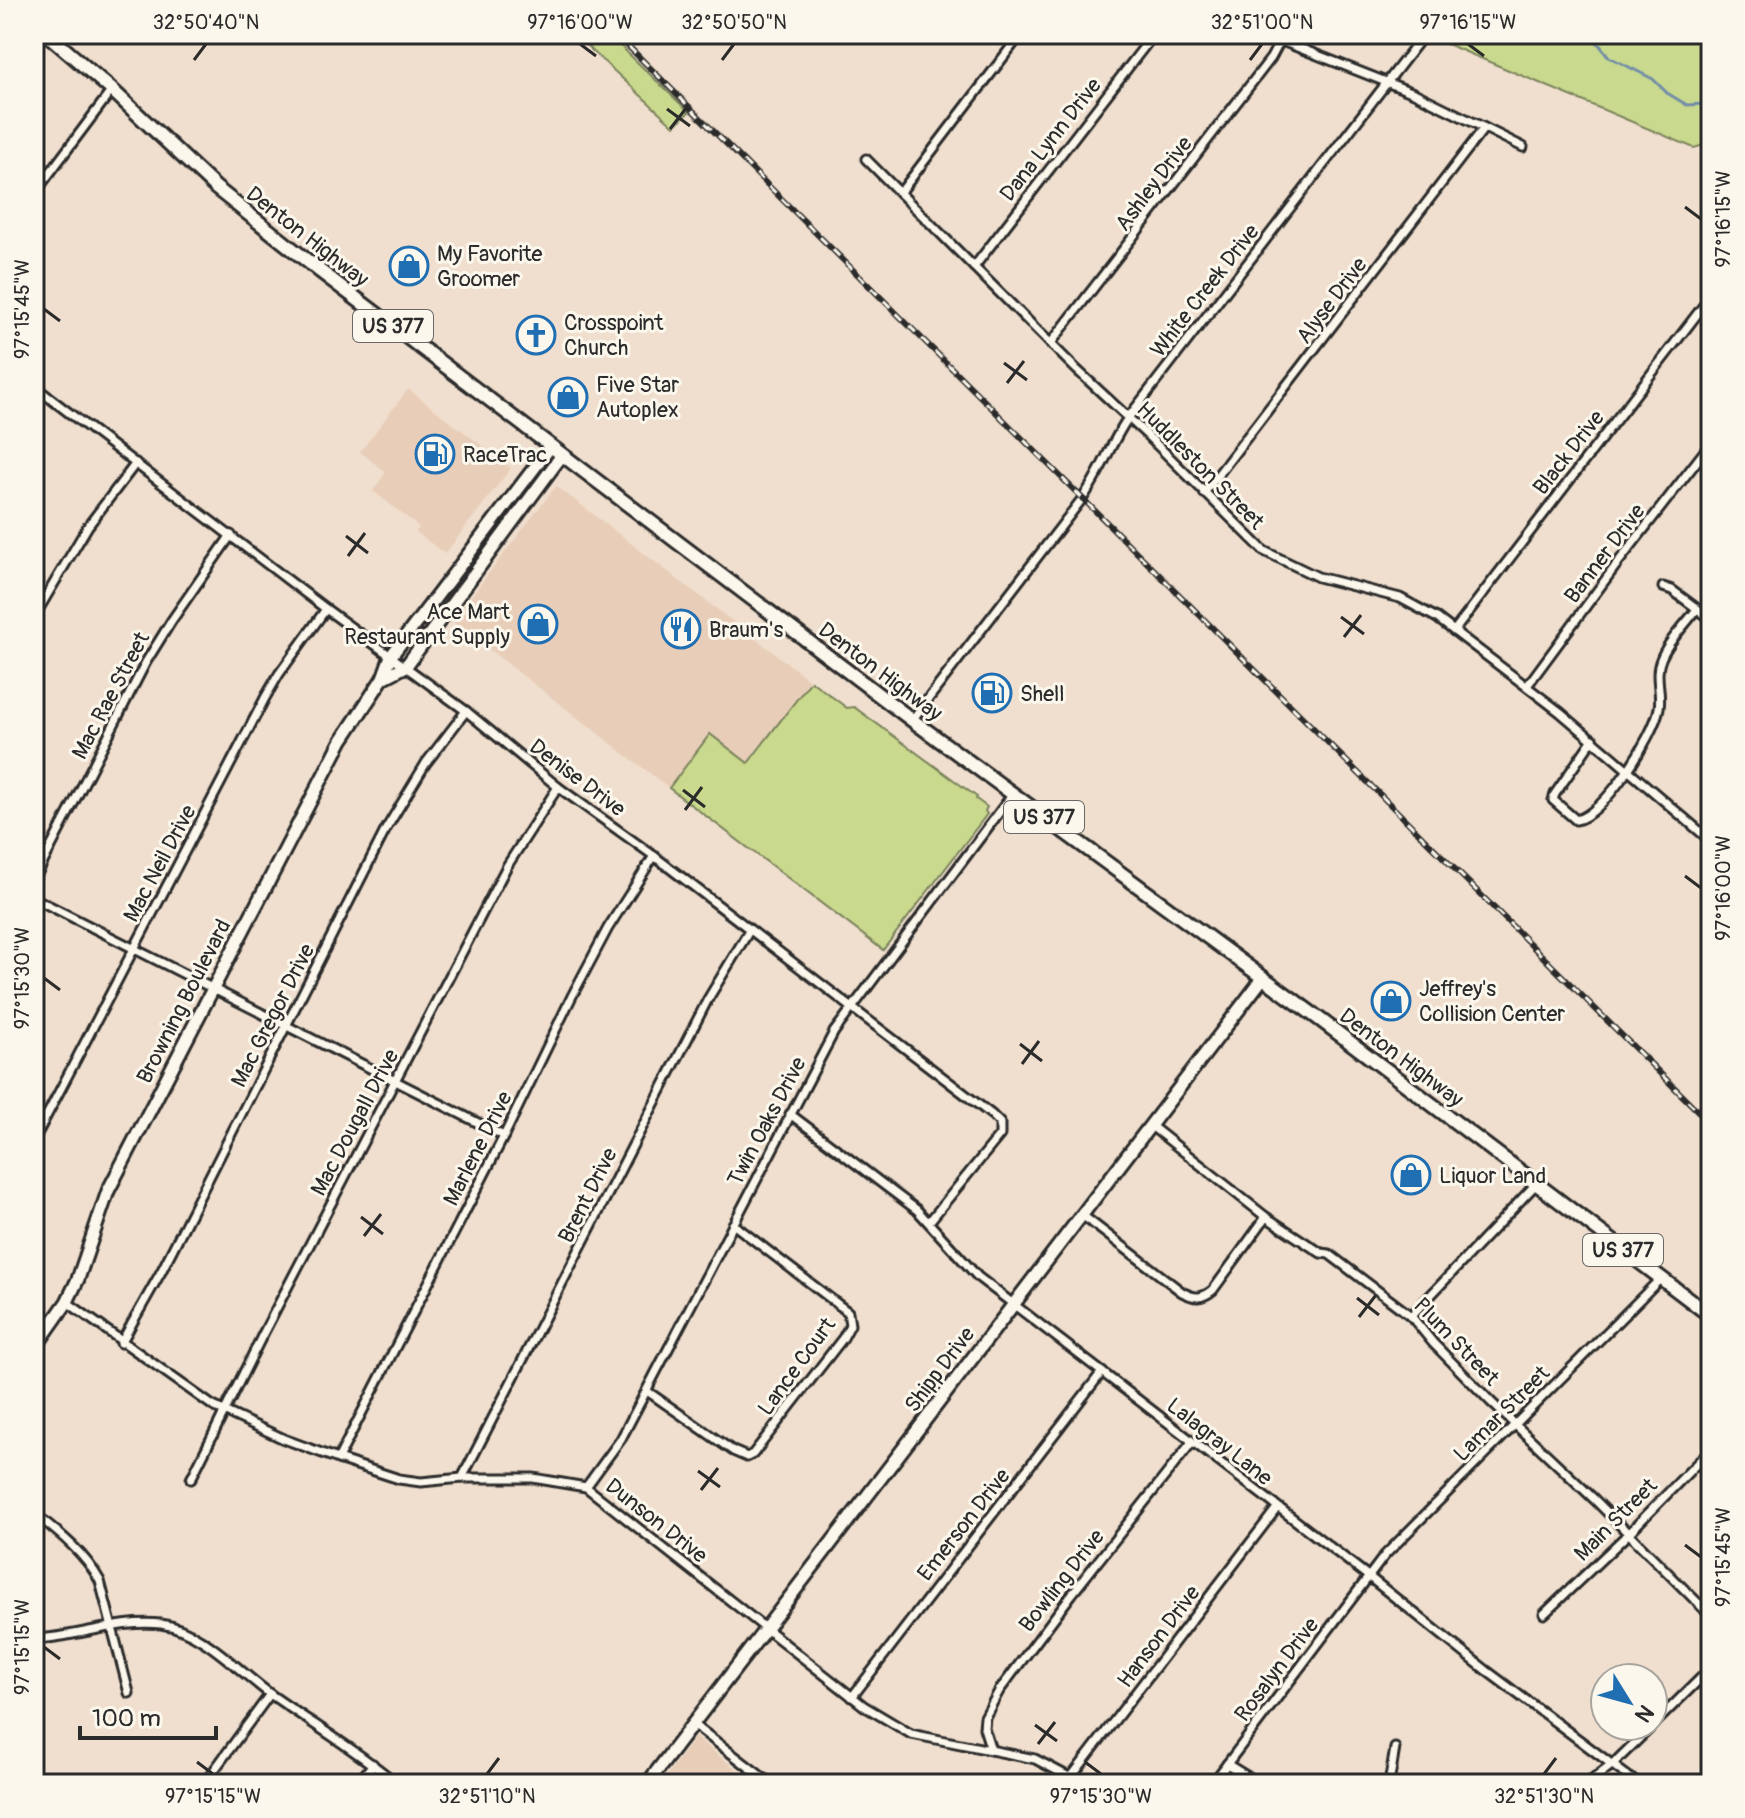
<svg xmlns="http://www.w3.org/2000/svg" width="1745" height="1818" viewBox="0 0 1745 1818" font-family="Pangolin,sans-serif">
	<rect width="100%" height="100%" fill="#f0dfce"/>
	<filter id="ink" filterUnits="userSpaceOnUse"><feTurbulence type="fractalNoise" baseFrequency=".0125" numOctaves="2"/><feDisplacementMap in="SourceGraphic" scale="16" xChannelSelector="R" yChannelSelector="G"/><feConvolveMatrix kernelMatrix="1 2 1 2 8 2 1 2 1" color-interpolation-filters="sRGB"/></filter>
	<g filter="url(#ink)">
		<g fill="#e8ceb9">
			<polygon points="408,389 511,468 445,554 416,532 419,527 373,491 386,472 360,452"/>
			<polygon points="556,486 811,681 748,763 710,734 669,788 452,621"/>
			<polygon points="695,1737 756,1784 660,1784"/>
		</g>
		<g fill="#c9d98d" stroke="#7a825c" stroke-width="2">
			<polygon points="574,34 608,34 689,112 674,126"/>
			<polygon points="1423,34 1711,34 1711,143 1694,148"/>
			<polygon points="811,681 847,708 854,707 977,797 976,799 987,807 985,811 987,814 883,950 669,788 710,734 748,763"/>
		</g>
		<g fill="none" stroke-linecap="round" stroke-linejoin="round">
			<polyline stroke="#728da8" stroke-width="3" points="1591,34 1609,57 1653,79 1667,93 1687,105 1704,104 1711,100"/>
			<g stroke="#2b2b2b" stroke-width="13">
				<g id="street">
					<polyline points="1264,34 1414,93 1523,147"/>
					<polyline points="866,159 1076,369 1147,435 1264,551 1318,577 1400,598 1437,618 1560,712 1711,841"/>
					<polyline points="900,193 1021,34"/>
					<polyline points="34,194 112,90"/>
					<polyline points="974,267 1154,34"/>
					<polyline points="1051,343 1271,58 1280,41"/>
					<polyline points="34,386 326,609 466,711 558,787 654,856 992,1115 1000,1123 1000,1135 929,1222"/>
					<polyline points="1204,493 1484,128"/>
					<polyline points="1663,587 1672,590 1711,619"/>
					<polyline points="34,617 88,526 136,463"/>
					<polyline points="1454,631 1711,296"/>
					<polyline points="1527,686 1620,560 1711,443"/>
					<path d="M912,720L1082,499C1101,473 1110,444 1128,418L1419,41"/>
					<path d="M1593,739L1555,794L1553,800L1576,820C1604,815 1654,736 1659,708C1662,692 1654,675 1661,659C1668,641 1685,625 1697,609"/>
					<polyline points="34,880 146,662 172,620 231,535"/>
					<polyline points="34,898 504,1136"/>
					<polyline points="790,1114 917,1210 978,1277 1368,1576 1487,1671 1638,1784"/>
					<polyline points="1150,1125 1266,1217 1321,1253 1329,1254 1411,1316 1433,1343 1491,1402 1594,1499 1711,1616"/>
					<polyline points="34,1140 265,698 279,674 326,609"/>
					<path d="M1082,1215L1182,1292C1195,1299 1202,1299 1213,1290L1266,1217"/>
					<polyline points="67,1302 213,1406 284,1439 338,1459 399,1479 421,1482 462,1478 533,1478 586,1487 864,1706 911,1734 1035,1759 1071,1778"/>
					<polyline points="1411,1316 1536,1184"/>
					<polyline points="121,1343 161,1272 386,829 426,763 466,711"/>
					<polyline points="647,1391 733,1451 747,1457 753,1454 843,1338 850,1325 848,1312 733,1224"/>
					<polyline points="338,1459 504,1136 572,996 608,928 654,856"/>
					<polyline points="462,1478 708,999 749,931"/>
					<polyline points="191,1479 263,1334 507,866 558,787"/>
					<polyline points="586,1487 621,1439 834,1032 1013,794"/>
					<path d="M34,1513C59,1533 84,1552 100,1581L129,1693"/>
					<polyline points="1544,1614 1628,1534 1711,1449"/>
					<path d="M34,1639C76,1638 119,1619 161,1624C203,1630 239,1672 273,1696C314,1725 358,1751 397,1784"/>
					<polyline points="852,1697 1102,1372"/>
					<polyline points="693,1724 771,1784"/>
					<polyline points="1653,1725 1711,1668"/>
					<polyline points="991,1750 984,1728 985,1717 999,1691 1072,1594 1192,1442"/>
					<polyline points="1227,1764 1253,1780 1268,1784"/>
					<polyline points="204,1784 270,1694"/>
					<polyline points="357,1784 373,1764"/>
					<polyline points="1066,1784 1277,1508"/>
					<polyline points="1212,1784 1385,1555 1661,1278"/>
					<polyline points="1389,1784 1395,1748"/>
					<polyline points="1587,1784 1613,1764 1652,1726"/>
				</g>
			</g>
			<g stroke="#2b2b2b" stroke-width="17">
				<g id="secondary">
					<polyline points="383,678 406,666 562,455"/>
					<polyline points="34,1349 67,1302 78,1279 108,1191 342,740 383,678 391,656 551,446"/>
					<polyline points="647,1784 1263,978"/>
				</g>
			</g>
			<g stroke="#2b2b2b" stroke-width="18">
				<polyline id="primary" points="47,34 112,90 216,188 320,271 912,720 1322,1021 1711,1316"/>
			</g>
			<use href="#street" stroke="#fbf7ec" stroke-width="7"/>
			<use href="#secondary" stroke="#fbf7ec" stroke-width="11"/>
			<use href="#primary" stroke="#fbf7ec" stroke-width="12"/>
			<g stroke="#2b2b2b" stroke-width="6">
				<polyline id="rail" points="616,34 1711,1124"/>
			</g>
			<use href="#rail" stroke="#fbf7ec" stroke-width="3" stroke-dasharray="9" stroke-linecap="butt"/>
		</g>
	</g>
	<path fill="none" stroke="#2b2b2b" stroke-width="3" d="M580,44L596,56M1468,44L1484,56M194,60L206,44M722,60L734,44M1250,60L1262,44M667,109L690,126M670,129L687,107M1685,207L1701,219M44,309L60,321M1004,363L1027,380M1007,383L1024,361M346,536L368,553M348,556L365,533M1341,617L1364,634M1344,637L1361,615M683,790L705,807M685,810L702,787M1685,876L1701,888M44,978L60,990M1020,1044L1042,1061M1022,1064L1039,1041M361,1217L383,1234M364,1236L381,1214M1357,1298L1379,1315M1359,1317L1376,1295M698,1471L720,1487M701,1490L718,1468M1685,1545L1701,1557M44,1647L60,1659M1035,1725L1057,1741M1038,1744L1055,1722M197,1762L213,1774M1085,1762L1101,1774M487,1774L499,1758M1544,1774L1556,1758"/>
	<defs>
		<g id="shop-ring" transform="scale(2)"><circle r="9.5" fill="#fbf7ec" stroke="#1f6fb2" stroke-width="1.5"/><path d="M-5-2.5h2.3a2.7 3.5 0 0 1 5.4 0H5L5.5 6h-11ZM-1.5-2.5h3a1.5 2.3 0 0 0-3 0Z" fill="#1f6fb2"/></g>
		<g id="church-ring" transform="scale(2)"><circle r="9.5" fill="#fbf7ec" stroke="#1f6fb2" stroke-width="1.5"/><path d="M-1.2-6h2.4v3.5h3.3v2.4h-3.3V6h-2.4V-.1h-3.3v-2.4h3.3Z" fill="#1f6fb2"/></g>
		<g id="fuel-ring" transform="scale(2)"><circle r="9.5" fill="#fbf7ec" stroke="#1f6fb2" stroke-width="1.5"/><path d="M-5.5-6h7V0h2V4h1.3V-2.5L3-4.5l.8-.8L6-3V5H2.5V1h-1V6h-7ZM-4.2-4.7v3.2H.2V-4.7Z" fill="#1f6fb2"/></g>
		<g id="restaurant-ring" transform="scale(2)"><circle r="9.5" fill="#fbf7ec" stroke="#1f6fb2" stroke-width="1.5"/><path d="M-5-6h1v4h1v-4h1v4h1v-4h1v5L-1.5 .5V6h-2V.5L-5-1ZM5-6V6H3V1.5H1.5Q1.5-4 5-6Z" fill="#1f6fb2"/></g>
	</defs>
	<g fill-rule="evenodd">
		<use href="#shop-ring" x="409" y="266"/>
		<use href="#church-ring" x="536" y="335"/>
		<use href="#shop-ring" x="568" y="397"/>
		<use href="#fuel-ring" x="435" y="454"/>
		<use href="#shop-ring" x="538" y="624"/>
		<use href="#restaurant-ring" x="681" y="629"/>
		<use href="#fuel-ring" x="992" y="693"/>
		<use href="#shop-ring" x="1391" y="1001"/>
		<use href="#shop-ring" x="1411" y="1175"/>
	</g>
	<g text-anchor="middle" stroke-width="6" stroke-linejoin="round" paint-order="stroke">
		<g fill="#fbf7ec" stroke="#696865" stroke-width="2">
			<rect x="353" y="310" width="80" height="32" rx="6"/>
			<rect x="1004" y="801" width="80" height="32" rx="6"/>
			<rect x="1583" y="1234" width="80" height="32" rx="6"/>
		</g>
		<g font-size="20" font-weight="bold" fill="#2b2b2b">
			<text x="393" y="333">US 377</text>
			<text x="1044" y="824">US 377</text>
			<text x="1623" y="1257">US 377</text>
		</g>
		<g font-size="22" fill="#2b2b2b" stroke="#fbf7ec">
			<text transform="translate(1050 139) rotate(-52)" y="8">Dana Lynn Drive</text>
			<text transform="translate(1153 183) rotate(-53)" y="8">Ashley Drive</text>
			<text transform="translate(308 236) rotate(38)" y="8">Denton Highway</text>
			<text transform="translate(1204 290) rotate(-52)" y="8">White Creek Drive</text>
			<text transform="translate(1331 300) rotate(-53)" y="8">Alyse Drive</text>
			<text transform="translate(1568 452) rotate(-52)" y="8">Black Drive</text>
			<text transform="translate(1201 465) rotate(45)" y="8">Huddleston Street</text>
			<text transform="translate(1604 553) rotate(-53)" y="8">Banner Drive</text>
			<text transform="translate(881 671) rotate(37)" y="8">Denton Highway</text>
			<text transform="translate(110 695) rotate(-62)" y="8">Mac Rae Street</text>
			<text transform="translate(578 777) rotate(37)" y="8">Denise Drive</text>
			<text transform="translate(159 863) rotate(-62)" y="8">Mac Neil Drive</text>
			<text transform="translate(183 1001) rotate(-63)" y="8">Browning Boulevard</text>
			<text transform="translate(272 1015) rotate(-63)" y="8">Mac Gregor Drive</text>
			<text transform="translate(1402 1057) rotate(37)" y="8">Denton Highway</text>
			<text transform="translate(766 1121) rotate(-62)" y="8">Twin Oaks Drive</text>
			<text transform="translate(354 1122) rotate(-62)" y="8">Mac Dougall Drive</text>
			<text transform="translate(477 1148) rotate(-63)" y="8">Marlene Drive</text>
			<text transform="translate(587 1195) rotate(-63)" y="8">Brent Drive</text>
			<text transform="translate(1457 1341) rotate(46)" y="8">Plum Street</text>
			<text transform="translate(796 1366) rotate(-54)" y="8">Lance Court</text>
			<text transform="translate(939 1369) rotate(-53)" y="8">Shipp Drive</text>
			<text transform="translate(1501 1413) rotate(-45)" y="8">Lamar Street</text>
			<text transform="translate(1220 1441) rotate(38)" y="8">Lalagray Lane</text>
			<text transform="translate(1615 1519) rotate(-45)" y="8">Main Street</text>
			<text transform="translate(657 1520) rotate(38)" y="8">Dunson Drive</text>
			<text transform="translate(963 1524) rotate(-52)" y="8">Emerson Drive</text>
			<text transform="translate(1061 1580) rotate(-52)" y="8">Bowling Drive</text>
			<text transform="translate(1158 1636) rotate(-53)" y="8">Hanson Drive</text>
			<text transform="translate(1276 1669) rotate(-53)" y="8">Rosalyn Drive</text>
		</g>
		<g font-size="22" fill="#2b2b2b" stroke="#fbf7ec" text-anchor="start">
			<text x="437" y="261">My Favorite<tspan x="437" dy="25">Groomer</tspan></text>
			<text x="564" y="330">Crosspoint<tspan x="564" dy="25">Church</tspan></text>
			<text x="596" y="392">Five Star<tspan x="596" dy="25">Autoplex</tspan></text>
			<text x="463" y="462">RaceTrac</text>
			<text x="510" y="619" text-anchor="end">Ace Mart<tspan x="510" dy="25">Restaurant Supply</tspan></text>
			<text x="709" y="637">Braum's</text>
			<text x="1020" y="701">Shell</text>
			<text x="1419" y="996">Jeffrey's<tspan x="1419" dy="25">Collision Center</tspan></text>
			<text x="1439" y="1183">Liquor Land</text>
		</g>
	</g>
	<rect width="1745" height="1818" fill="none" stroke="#fbf7ec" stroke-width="88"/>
	<g transform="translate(1629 1702) rotate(127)"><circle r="38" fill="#fbf7ec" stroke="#a8a59f" stroke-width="2"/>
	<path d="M0-6L14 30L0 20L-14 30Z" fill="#1f6fb2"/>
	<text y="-12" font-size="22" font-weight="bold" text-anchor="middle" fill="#2b2b2b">N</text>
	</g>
	<path d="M80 1726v12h136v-12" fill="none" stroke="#2b2b2b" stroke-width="4"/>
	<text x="92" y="1726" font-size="24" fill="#2b2b2b" stroke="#fbf7ec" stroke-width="6" paint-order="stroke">100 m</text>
	<rect x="44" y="44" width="1657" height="1730" fill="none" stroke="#2b2b2b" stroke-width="3"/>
	<g font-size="20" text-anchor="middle" fill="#2b2b2b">
		<text x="206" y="29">32°50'40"N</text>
		<text x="580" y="29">97°16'00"W</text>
		<text x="734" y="29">32°50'50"N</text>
		<text x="1262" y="29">32°51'00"N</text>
		<text x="1468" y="29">97°16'15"W</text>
		<text transform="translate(1723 219) rotate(-90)" y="7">97°16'15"W</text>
		<text transform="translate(22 309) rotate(-90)" y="7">97°15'45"W</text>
		<text transform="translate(1723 888) rotate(-90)" y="7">97°16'00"W</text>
		<text transform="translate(22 978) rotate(-90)" y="7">97°15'30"W</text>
		<text transform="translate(1723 1557) rotate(-90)" y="7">97°15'45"W</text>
		<text transform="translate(22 1647) rotate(-90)" y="7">97°15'15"W</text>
		<text x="213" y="1803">97°15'15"W</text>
		<text x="487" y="1803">32°51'10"N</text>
		<text x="1101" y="1803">97°15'30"W</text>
		<text x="1544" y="1803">32°51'30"N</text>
	</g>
</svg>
